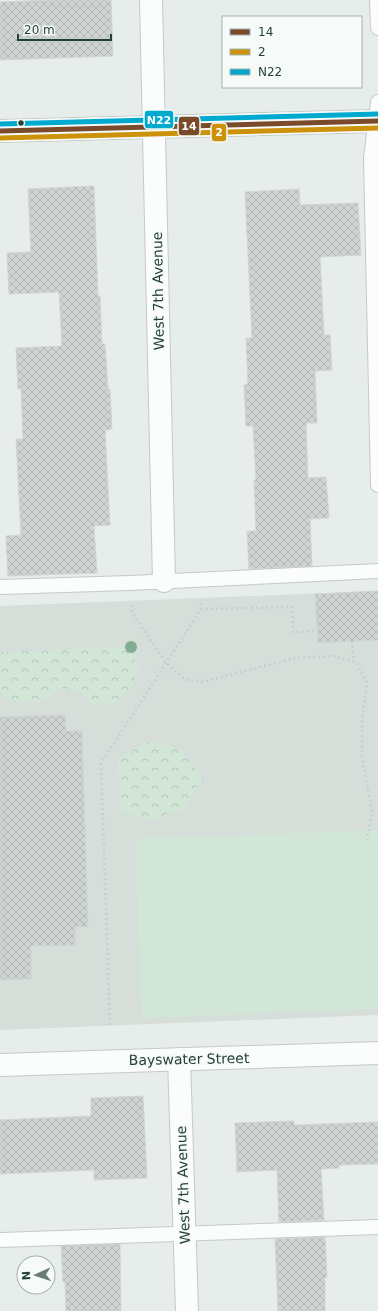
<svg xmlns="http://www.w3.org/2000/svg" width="378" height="1311" viewBox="0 0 378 1311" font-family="'DejaVu Sans',sans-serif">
	<defs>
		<pattern id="forest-crowns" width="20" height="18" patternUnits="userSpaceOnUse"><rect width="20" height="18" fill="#d1e6d7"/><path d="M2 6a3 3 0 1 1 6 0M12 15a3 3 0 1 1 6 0" fill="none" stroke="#b3c6b9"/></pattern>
		<pattern id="building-cross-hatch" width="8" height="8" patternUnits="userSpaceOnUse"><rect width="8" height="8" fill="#cfd4d2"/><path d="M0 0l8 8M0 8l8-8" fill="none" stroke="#b2b7b5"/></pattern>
	</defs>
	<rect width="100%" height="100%" fill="#e7edea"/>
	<polygon fill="#d6deda" points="378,591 378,1015 0,1030 0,606"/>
	<g fill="url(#forest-crowns)">
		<polygon points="125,647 134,656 138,669 132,688 115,703 93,704 76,690 61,688 40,702 10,701 0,693 0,652"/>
		<polygon points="148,741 182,750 203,779 184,808 150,821 120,810 118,759"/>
	</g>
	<polygon fill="#d1e6d7" points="378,830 378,1009 142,1018 135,839"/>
	<g fill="url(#building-cross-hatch)" stroke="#d0d6d3">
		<polygon points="51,0 111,0 113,56 0,60 0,2"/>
		<polygon points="94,186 98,296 100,296 102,344 105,344 108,389 110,389 112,429 105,430 110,525 94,526 97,573 8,576 6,536 21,535 16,439 23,439 21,388 18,389 16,348 62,346 59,292 9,294 7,253 31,252 28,189"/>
		<polygon points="299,189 300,205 358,203 361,255 320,257 324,335 330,335 332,370 315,371 317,423 306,423 308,478 326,477 329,518 310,519 312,566 249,569 247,531 256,531 254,480 256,480 253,426 246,426 244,385 248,384 246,338 252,338 245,192"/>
		<polygon points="378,591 378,640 318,643 315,594"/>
		<polygon points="65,715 66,731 82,731 88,927 75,927 75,945 31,946 31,979 0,980 0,717"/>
		<polygon points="143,1096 147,1178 94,1180 94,1170 0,1174 0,1120 91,1116 91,1098"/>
		<polygon points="294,1121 294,1125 378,1122 378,1164 339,1165 339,1168 321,1169 324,1220 279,1222 277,1170 237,1172 235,1123"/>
		<polygon points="325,1237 327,1277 325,1277 325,1311 278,1311 275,1239"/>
		<polygon points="120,1244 121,1311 66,1311 65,1281 63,1282 61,1246"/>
	</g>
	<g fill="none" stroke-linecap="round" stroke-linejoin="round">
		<g stroke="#c4cac7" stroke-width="16">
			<g id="lane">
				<polyline points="377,0 378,28"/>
				<polyline points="378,102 371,158 378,485"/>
				<polyline points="0,587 130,583 378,571"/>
				<polyline points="0,1240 378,1227"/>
			</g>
		</g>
		<g stroke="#c4cac7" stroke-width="24">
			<g id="street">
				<polyline points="151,0 164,581"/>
				<polyline points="179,1059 187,1311"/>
				<polyline points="0,1065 378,1053"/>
			</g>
		</g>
		<g stroke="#c3cac7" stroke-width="24">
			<polyline id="secondary" points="0,131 378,121"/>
		</g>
		<g stroke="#c7cecc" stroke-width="2.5" stroke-dasharray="2 3" stroke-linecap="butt">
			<polyline points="132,605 132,613 166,663 184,679 202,682 295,658 334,656 357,663 367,683 362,720 362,757 372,811 367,840"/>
			<polyline points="201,609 292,607 293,632 317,631"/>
			<polyline points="352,641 354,662"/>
			<polyline points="110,1025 101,763 201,609 201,602"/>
		</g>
		<use href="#lane" stroke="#fbfcfc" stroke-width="14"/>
		<use href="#street" stroke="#fbfcfc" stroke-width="22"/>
		<use href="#secondary" stroke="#fbfcfc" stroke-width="22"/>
		<g stroke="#f6fbf9" stroke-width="8">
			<polyline id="bus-1" points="0,131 378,121"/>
		</g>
		<g stroke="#f6fbf9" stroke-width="8">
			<polyline id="bus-2" points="0,138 378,128"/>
		</g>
		<g stroke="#f6fbf9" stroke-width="8">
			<polyline id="bus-3" points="0,124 378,114"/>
		</g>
		<use href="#bus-1" stroke="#7a4b2a" stroke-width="5"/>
		<use href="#bus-2" stroke="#cd920b" stroke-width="5"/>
		<use href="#bus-3" stroke="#00a9ce" stroke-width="5"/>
	</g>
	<circle fill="#81ad93" cx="131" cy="647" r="6"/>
	<circle fill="#244139" stroke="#f6fbf9" stroke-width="1.5" cx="21" cy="123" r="3.5"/>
	<g text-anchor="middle" stroke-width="4" stroke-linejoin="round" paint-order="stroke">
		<g font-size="14" fill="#244139" stroke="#f6fbf9">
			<text transform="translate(158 291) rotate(-91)" y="5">West 7th Avenue</text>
			<text transform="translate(189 1059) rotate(-1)" y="5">Bayswater Street</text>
			<text transform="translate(183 1185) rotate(-92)" y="5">West 7th Avenue</text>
		</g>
	</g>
	<g stroke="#f6fbf9" stroke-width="1.5">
		<rect x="144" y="110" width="30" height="19" rx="4" fill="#00a9ce"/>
		<rect x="178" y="116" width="22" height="20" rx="4" fill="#7a4b2a"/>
		<rect x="211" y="123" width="16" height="19" rx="4" fill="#cd920b"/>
	</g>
	<g font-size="11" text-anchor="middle" font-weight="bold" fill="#fff">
		<text x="159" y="124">N22</text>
		<text x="189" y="130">14</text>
		<text x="219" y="136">2</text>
	</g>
	<rect x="222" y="16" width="140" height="72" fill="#f6fbf9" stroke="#a2b1ac"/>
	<rect x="230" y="29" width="20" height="6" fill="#7a4b2a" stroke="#a2b1ac"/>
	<text x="258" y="36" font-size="12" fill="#244139">14</text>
	<rect x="230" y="49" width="20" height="6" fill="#cd920b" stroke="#a2b1ac"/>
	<text x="258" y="56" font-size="12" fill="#244139">2</text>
	<rect x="230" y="69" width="20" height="6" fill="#00a9ce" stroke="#a2b1ac"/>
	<text x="258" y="76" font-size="12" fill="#244139">N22</text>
	<g transform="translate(36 1275) rotate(267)"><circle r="19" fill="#f6fbf9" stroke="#a2b1ac"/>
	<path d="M0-3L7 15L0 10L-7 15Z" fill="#687d77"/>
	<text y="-6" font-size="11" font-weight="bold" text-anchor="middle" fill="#244139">N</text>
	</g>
	<path d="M18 34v6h93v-6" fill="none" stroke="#244139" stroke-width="2"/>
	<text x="24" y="34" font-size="12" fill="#244139" stroke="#f6fbf9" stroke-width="3" paint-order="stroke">20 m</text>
</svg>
